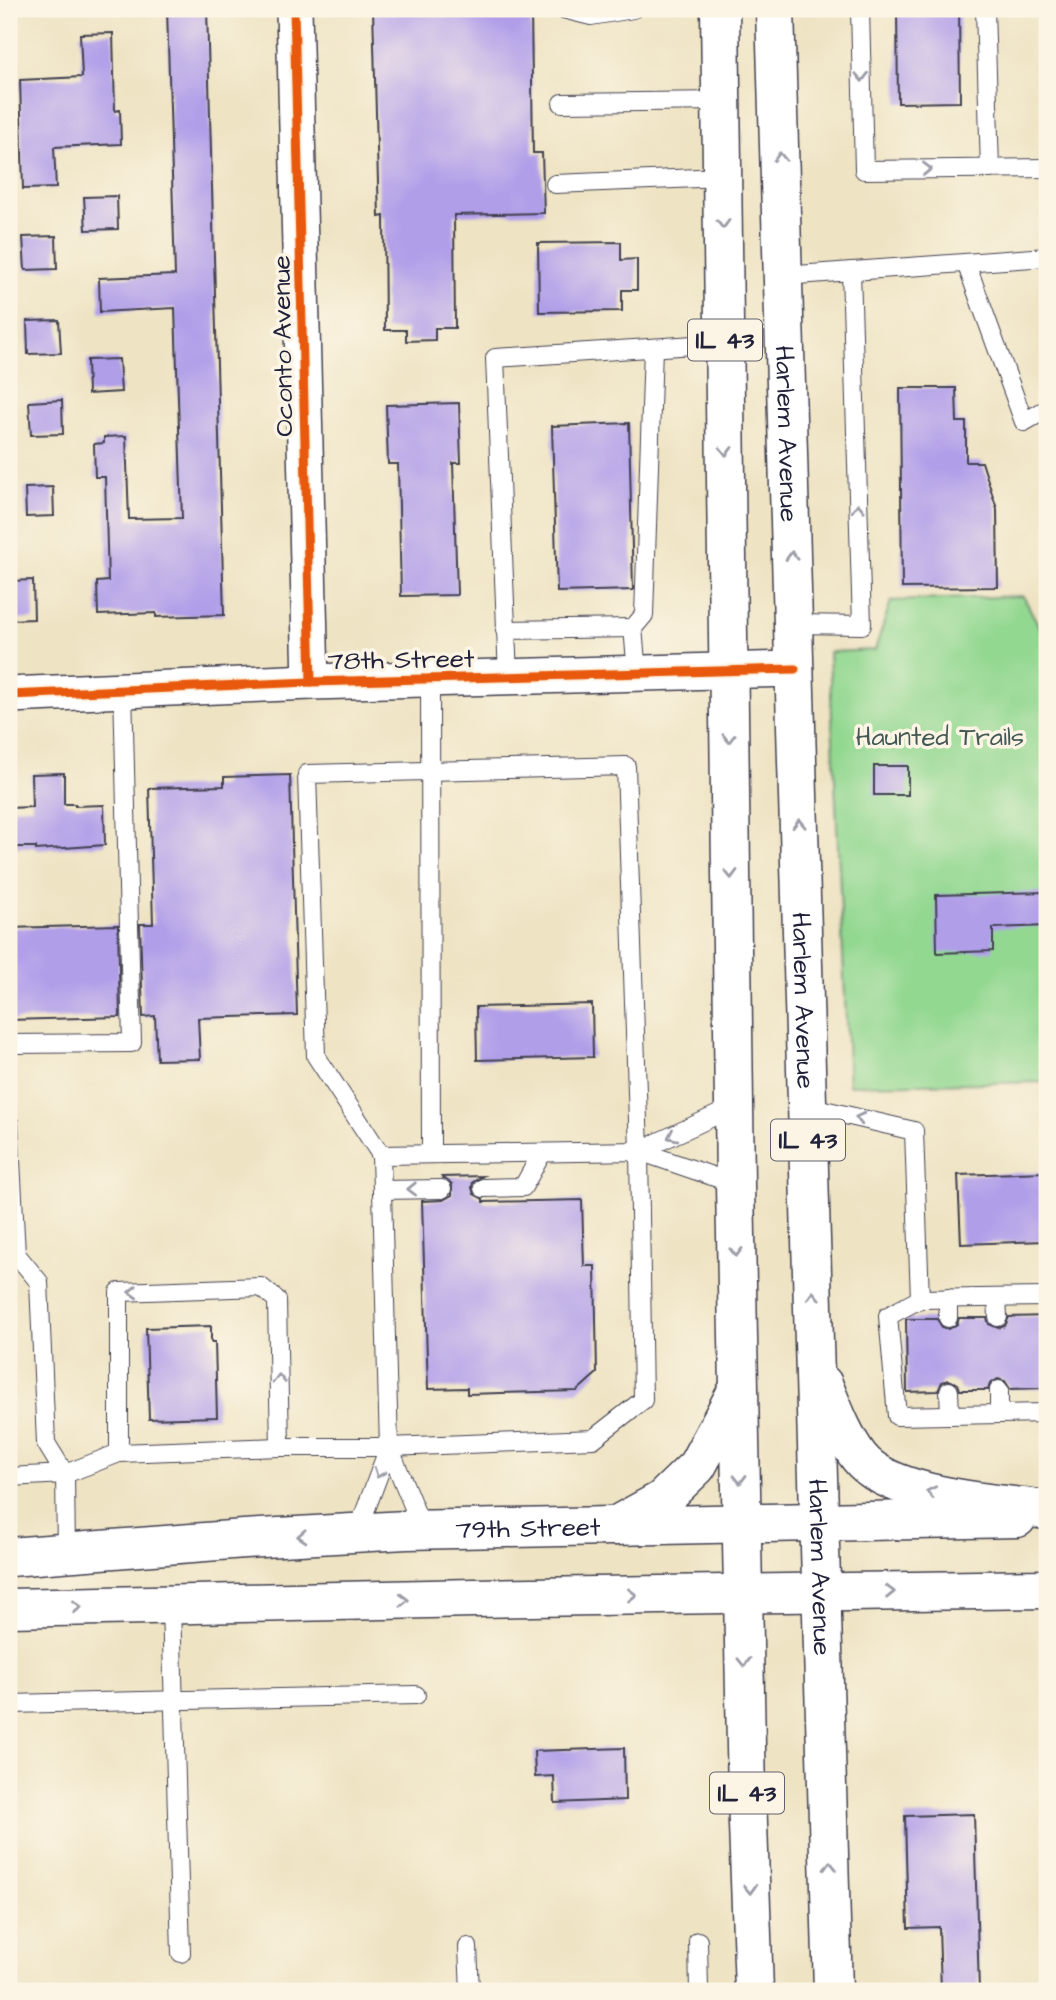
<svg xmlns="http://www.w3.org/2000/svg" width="1056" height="2000" viewBox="0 0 1056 2000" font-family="'Architects Daughter',sans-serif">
	<rect width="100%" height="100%" fill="#fcf5e5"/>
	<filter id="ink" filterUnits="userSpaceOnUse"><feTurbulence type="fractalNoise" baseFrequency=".0143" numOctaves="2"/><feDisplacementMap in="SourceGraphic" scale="14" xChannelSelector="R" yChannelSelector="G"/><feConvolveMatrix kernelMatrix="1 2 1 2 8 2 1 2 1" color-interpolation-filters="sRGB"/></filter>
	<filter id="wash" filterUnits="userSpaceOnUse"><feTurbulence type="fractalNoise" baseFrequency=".00686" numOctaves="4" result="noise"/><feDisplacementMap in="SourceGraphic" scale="28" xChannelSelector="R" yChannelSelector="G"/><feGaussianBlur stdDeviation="1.57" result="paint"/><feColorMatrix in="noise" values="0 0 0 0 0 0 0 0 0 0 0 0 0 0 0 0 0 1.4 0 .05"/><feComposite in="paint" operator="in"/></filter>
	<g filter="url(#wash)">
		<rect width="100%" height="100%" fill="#eee3c3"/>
		<polygon fill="#93d891" stroke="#5a7d66" stroke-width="2" points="1023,596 1047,641 1047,1082 849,1085 829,652 875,650 891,601"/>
		<g id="blocks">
			<g fill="#b09ee9">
				<polygon points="167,9 207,9 224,615 156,617 156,613 98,615 97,582 108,581 105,477 95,477 94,444 104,443 104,437 126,436 129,519 182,518 175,308 100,312 99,278 175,275"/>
				<polygon points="373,9 531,9 533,153 542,153 544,213 454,215 455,328 435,328 435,340 406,341 406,330 385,330 384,216 379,217"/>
				<polygon points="897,9 959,9 960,102 898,103"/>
				<polygon points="113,33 115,111 120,110 121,144 54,147 56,188 23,189 20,80 82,77 80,34"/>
				<polygon points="117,196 118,229 86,230 84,197"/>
				<polygon points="56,236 57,269 25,270 23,237"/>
				<polygon points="621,242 621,260 637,259 637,290 622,290 622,311 539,312 538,243"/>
				<polygon points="59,320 61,353 28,354 27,321"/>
				<polygon points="119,359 121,392 88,394 87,360"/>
				<polygon points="900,388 956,388 957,422 966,422 966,462 982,462 997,509 998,587 902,588"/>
				<polygon points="62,400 63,434 31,435 29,402"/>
				<polygon points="459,403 461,463 453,463 457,595 401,596 398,464 388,464 386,405"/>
				<polygon points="629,423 633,590 557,592 552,426"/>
				<polygon points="53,487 54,516 26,517 25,488"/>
				<polygon points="33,580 34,619 9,620 9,581"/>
				<rect x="874" y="766" width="34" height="29"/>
				<polygon points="64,773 64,804 75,804 75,806 104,805 105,845 36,850 36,847 9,847 9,808 32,807 31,774"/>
				<polygon points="290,775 297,1015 198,1018 200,1059 157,1060 155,1016 143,1017 140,924 153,924 149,788 224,786 224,777"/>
				<polygon points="1046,892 1047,926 993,928 993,951 937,953 936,895"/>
				<polygon points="118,925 120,1017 9,1020 9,928"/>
				<polygon points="592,1004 593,1057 477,1060 476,1007"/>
				<polygon points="1047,1172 1047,1241 961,1244 958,1175"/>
				<polygon points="483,1176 473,1182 472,1188 474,1194 483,1199 483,1202 582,1200 584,1266 595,1266 597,1373 577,1391 467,1394 467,1388 428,1389 422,1201 443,1200 452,1195 452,1184 442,1177"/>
				<polygon points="1047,1316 1047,1388 1010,1389 1005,1381 998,1379 990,1384 988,1390 960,1390 958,1384 949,1380 942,1382 938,1391 907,1392 906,1319 937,1319 942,1327 949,1329 957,1324 959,1318 987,1318 989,1324 998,1328 1005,1326 1009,1317"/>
				<polygon points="211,1326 211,1342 215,1342 217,1417 149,1419 146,1328"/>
				<polygon points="624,1748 625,1800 555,1803 554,1776 535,1777 534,1751"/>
				<polygon points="974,1814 979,1991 941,1991 939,1927 908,1928 905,1816"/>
			</g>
		</g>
	</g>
	<g filter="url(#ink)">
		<use href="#blocks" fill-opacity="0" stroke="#413f4f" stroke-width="2"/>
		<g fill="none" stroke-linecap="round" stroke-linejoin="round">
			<g stroke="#413f4f" stroke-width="20">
				<g id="service">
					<polyline points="563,9 591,16 633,9"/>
					<polyline points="860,9 864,170 1047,168"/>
					<polyline points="985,9 990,169"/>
					<polyline points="562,103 721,101"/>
					<polyline points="555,184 722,177"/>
					<polyline points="966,263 1024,422 1047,409"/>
					<polyline points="783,276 1047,257"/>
					<polyline points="794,624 862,625 851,271"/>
					<polyline points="505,630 633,628"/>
					<polyline points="637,673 633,628 644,615 653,348"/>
					<polyline points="508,677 495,358 725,343"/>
					<polyline points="430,680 431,1154"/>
					<polyline points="9,1044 132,1043 123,690"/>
					<polyline points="807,1106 914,1131 920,1299 1047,1297"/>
					<polyline points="734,1107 639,1151 735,1184"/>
					<polyline points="9,1123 16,1254 39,1282 46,1443 65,1474 66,1552"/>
					<polyline points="381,1155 316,1056 307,774 626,766 639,1151"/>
					<polyline points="483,1188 523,1187 542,1153"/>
					<polyline points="382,1190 442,1189"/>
					<polyline points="948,1298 948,1318"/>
					<polyline points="997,1298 998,1317"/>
					<polyline points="920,1299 888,1316 897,1416 1047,1413"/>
					<polyline points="999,1390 999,1414"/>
					<polyline points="949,1391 950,1415"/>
					<polyline points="119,1453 119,1292 261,1287 277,1300 280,1447"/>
					<polyline points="9,1477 65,1474 119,1453 280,1447 389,1447 593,1439 643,1400 639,1151 381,1155 389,1447"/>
					<polyline points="357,1533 389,1447 423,1530"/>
					<polyline points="171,1606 181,1953"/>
					<polyline points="9,1704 416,1695"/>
					<polyline points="698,1941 699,1991"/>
					<polyline points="468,1947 470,1991"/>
				</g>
			</g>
			<g stroke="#413f4f" stroke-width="38">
				<g id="minor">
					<polyline points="294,9 311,682"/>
					<polyline points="9,695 311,682 795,669"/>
				</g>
			</g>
			<g stroke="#413f4f" stroke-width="41">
				<g id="secondary">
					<path id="s1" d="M9,1557L244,1539L406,1530L1017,1518"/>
					<polyline points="9,1608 474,1598 1047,1589"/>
				</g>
			</g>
			<g stroke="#413f4f" stroke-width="41">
				<g id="primary">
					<polyline points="720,9 735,1184 747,1796 754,1991"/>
					<path id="s2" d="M775,9L833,1991"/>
					<path d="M823,1384C833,1408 843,1436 859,1457C890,1498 998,1503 1047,1510"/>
					<polyline points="615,1526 662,1500 697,1466 736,1393"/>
				</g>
			</g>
			<use href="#service" stroke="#fff" stroke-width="18"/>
			<use href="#minor" stroke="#fff" stroke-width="35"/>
			<use href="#secondary" stroke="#fff" stroke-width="38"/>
			<use href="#primary" stroke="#fff" stroke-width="38"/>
			<g stroke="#fcf5e5" stroke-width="13">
				<g id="cycleway">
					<polyline points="294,9 311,682"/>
					<polyline points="9,695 311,682 795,669"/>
				</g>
			</g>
			<use href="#cycleway" stroke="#e8590c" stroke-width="9"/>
		</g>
		<defs><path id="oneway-chevron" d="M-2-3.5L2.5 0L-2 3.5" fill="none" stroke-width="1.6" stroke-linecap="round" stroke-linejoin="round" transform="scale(1.75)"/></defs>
		<g stroke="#9c9ca7">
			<use href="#oneway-chevron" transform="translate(862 77) rotate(89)"/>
			<use href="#oneway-chevron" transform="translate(780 157) rotate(-92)"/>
			<use href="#oneway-chevron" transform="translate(927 169) rotate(-1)"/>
			<use href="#oneway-chevron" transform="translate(723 224) rotate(89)"/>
			<use href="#oneway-chevron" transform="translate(726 451) rotate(89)"/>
			<use href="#oneway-chevron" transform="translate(858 508) rotate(-92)"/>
			<use href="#oneway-chevron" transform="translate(792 556) rotate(-92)"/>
			<use href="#oneway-chevron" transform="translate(729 738) rotate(90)"/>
			<use href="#oneway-chevron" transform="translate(799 824) rotate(-92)"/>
			<use href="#oneway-chevron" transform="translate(731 874) rotate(89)"/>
			<use href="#oneway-chevron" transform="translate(860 1118) rotate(-166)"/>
			<use href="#oneway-chevron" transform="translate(672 1136) rotate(155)"/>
			<use href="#oneway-chevron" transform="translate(412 1189) rotate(179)"/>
			<use href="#oneway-chevron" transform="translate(736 1252) rotate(89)"/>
			<use href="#oneway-chevron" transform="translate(133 1292) rotate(178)"/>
			<use href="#oneway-chevron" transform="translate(813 1296) rotate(-92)"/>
			<use href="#oneway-chevron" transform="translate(279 1379) rotate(-91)"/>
			<use href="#oneway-chevron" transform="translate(379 1473) rotate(111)"/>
			<use href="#oneway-chevron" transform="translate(740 1479) rotate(89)"/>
			<use href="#oneway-chevron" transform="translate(931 1492) rotate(-168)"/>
			<use href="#oneway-chevron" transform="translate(302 1536) rotate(177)"/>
			<use href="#oneway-chevron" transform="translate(890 1592) rotate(-1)"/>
			<use href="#oneway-chevron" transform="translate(632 1595) rotate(-1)"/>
			<use href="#oneway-chevron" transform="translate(404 1600) rotate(-2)"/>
			<use href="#oneway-chevron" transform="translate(77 1607) rotate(-1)"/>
			<use href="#oneway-chevron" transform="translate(744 1662) rotate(89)"/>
			<use href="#oneway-chevron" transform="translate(830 1866) rotate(-92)"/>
			<use href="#oneway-chevron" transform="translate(750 1889) rotate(88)"/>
		</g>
	</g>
	<g text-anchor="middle" stroke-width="7" stroke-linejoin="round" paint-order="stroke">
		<g fill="#fcf5e5" stroke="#63616e" stroke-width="2">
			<rect x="688" y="319.5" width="74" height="41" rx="5"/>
			<rect x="771" y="1119.5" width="74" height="41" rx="5"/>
			<rect x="710" y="1772.5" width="74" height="41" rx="5"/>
		</g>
		<g font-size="24" font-weight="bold" fill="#22223b">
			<text x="725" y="348">IL 43</text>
			<text x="808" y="1148">IL 43</text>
			<text x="747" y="1801">IL 43</text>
		</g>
		<g font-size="26" fill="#22223b" stroke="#fcf5e5">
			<text transform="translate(282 346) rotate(-91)" y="9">Oconto Avenue</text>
			<text dy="9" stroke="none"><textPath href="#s2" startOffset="425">Harlem Avenue</textPath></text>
			<text transform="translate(401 659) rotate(-1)" y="9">78th Street</text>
			<text dy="9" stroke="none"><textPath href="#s2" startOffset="992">Harlem Avenue</textPath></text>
			<text dy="9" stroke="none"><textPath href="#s1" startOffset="520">79th Street</textPath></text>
			<text dy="9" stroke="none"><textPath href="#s2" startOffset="1559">Harlem Avenue</textPath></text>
		</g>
		<g font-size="26" fill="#445955" stroke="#fcf5e5">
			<text x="940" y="745">Haunted Trails</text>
		</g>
	</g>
	<rect width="1056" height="2000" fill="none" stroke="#fcf5e5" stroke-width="35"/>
</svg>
